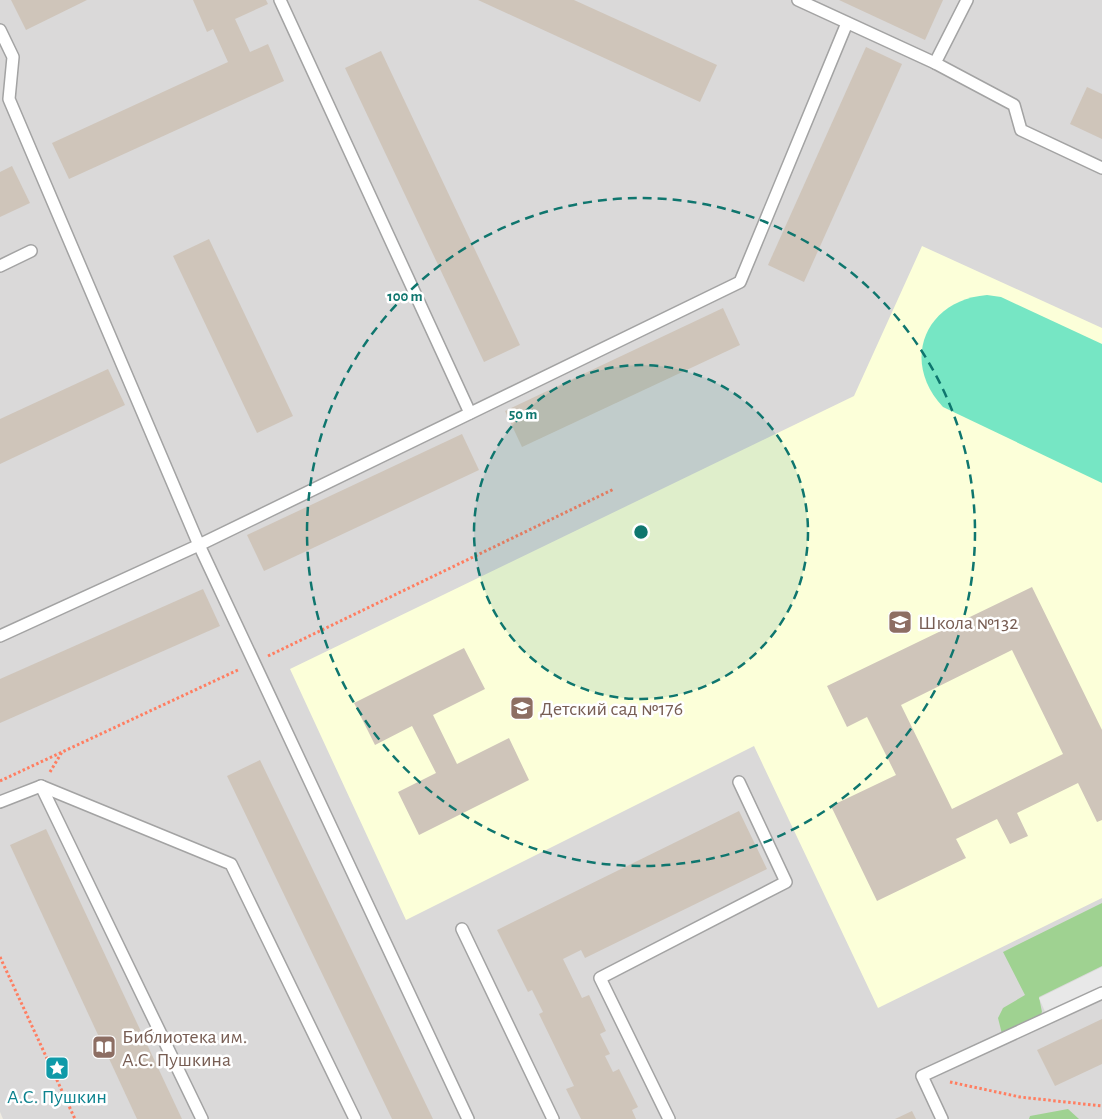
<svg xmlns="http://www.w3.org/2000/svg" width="1102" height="1119" viewBox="0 0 1102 1119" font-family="'Alegreya Sans',sans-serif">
	<rect width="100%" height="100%" fill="#efebe1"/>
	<polygon fill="#dad9d9" points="0,0 1102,0 1102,1119 3,1119 0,1112"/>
	<polygon fill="#fcffd9" points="922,246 1102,328 1102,898 878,1008 754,746 406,920 290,669 854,396"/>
	<g fill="#9fd291">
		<polygon points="1102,903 1102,966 1039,997 1042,1012 1038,1018 1002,1034 998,1018 1003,1008 1025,995 1003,952"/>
		<polygon points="1068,1109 1079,1119 1029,1119 1030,1116"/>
	</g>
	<path fill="#76e6c4" d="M987,295L1001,297L1102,344V483L943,407C900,361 925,300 987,295Z"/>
	<polygon fill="#e8e8e8" points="1102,967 1102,988 1046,1014 1039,998"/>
	<g fill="#cfc5ba" fill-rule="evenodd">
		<polygon points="11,0 87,0 26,30"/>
		<polygon points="193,0 266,0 268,4 235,19 250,52 268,44 284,81 69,179 52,143 228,62 213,29 207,32"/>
		<polygon points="478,0 574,0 717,65 700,102"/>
		<polygon points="839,0 943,0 925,40"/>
		<polygon points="866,47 902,64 804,282 768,265"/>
		<polygon points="381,51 520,345 484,362 345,68"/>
		<polygon points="1087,87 1102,94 1102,139 1070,124"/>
		<polygon points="12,166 30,203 0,217 0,172"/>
		<polygon points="209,239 293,416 257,433 173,256"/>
		<polygon points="723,308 740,345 522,447 505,411"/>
		<polygon points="108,369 125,405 0,464 0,419"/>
		<polygon points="462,434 479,470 264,571 247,535"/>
		<path d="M1032,587L1102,730V820L1097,822L1078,783L1017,813L1028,836L1010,844L997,819L956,839L966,858L877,901L831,806L896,775L867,717L847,727L827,686ZM1012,650L1063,754L952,809L901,705Z"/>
		<polygon points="203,589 220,626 0,723 0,679"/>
		<polygon points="464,648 485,689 433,715 457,764 509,738 529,780 419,835 398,792 436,773 412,726 375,745 354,703"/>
		<polygon points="260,760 433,1119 392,1119 227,776"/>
		<polygon points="739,811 767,869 585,958 581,950 563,959 582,998 589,995 606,1031 600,1034 610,1054 605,1056 613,1072 619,1069 638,1107 632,1110 636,1119 581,1119 566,1089 574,1086 539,1014 543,1012 532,990 528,992 497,930"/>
		<polygon points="46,829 182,1119 137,1119 10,845"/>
		<polygon points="1102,1019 1102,1064 1055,1086 1037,1050"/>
		<polygon points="912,1111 916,1119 895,1119"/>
	</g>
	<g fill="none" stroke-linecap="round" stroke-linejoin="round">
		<g stroke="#a3a3a3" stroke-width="14">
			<g id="service">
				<polyline points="280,0 470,413"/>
				<polyline points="798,0 935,63"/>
				<polyline points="967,0 935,63 1014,105 1021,130 1102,168"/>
				<polyline points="0,30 13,57 9,99 199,545 0,636"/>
				<polyline points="0,266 31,251"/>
				<polyline points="41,786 202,1119"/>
				<polyline points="0,802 41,786 231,864 355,1119"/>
				<polyline points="462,929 553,1119"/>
				<polyline points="468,1119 199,545 740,282 847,23"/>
				<polyline points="669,1119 600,978 786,882 739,782"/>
				<polyline points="942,1119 922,1076 1102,993"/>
			</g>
		</g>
		<g stroke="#ff7e61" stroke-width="3" stroke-dasharray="2.5 2.5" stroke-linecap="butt">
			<polyline points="268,656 614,489"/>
			<polyline points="50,772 62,752"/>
			<polyline points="0,781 240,669"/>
			<polyline points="0,957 75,1119"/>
			<polyline points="950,1082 1020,1097 1102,1106"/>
		</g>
		<use href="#service" stroke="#fff" stroke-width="11"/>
	</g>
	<circle cx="641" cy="532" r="167" fill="#0f766e" fill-opacity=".12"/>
	<g fill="none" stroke="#0f766e" stroke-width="2.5" stroke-dasharray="9 6">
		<circle cx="641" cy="532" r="167"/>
		<circle cx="641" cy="532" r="334"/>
	</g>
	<defs>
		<g id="school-square" transform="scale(1.25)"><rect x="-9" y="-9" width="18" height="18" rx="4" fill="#8d6e63" stroke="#fff"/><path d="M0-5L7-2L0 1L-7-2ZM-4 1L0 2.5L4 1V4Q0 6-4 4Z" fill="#fff"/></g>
		<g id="library-square" transform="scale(1.25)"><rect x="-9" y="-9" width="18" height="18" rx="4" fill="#8d6e63" stroke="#fff"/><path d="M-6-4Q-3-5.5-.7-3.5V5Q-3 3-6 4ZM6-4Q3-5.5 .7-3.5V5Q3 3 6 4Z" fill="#fff"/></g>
		<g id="sight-square" transform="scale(1.25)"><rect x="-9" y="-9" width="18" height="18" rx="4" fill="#0f9aa8" stroke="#fff"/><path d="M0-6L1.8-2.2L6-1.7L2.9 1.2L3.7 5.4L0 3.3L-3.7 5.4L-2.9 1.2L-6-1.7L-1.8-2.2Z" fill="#fff"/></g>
	</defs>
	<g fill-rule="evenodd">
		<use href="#school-square" x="900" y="622"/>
		<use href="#school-square" x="522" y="708"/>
		<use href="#library-square" x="104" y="1047"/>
		<use href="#sight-square" x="57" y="1068"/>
	</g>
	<g text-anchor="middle" stroke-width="5" stroke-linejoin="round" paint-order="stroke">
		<g font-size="20" fill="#785e54" stroke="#fff" text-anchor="start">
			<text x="918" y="629">Школа №132</text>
			<text x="540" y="715">Детский сад №176</text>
			<text x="122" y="1043">Библиотека им.<tspan x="122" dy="23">А.С. Пушкина</tspan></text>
		</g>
		<g font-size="20" fill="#0d838f" stroke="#fff">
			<text x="57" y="1103">А.С. Пушкин</text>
		</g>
	</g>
	<circle cx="641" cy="532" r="8" fill="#0f766e" stroke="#fff" stroke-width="2.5"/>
	<g font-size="15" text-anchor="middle" font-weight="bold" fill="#0f766e" stroke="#fff" stroke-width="5" stroke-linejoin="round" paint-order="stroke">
		<text x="405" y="301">100 m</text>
		<text x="523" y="419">50 m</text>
	</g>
</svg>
